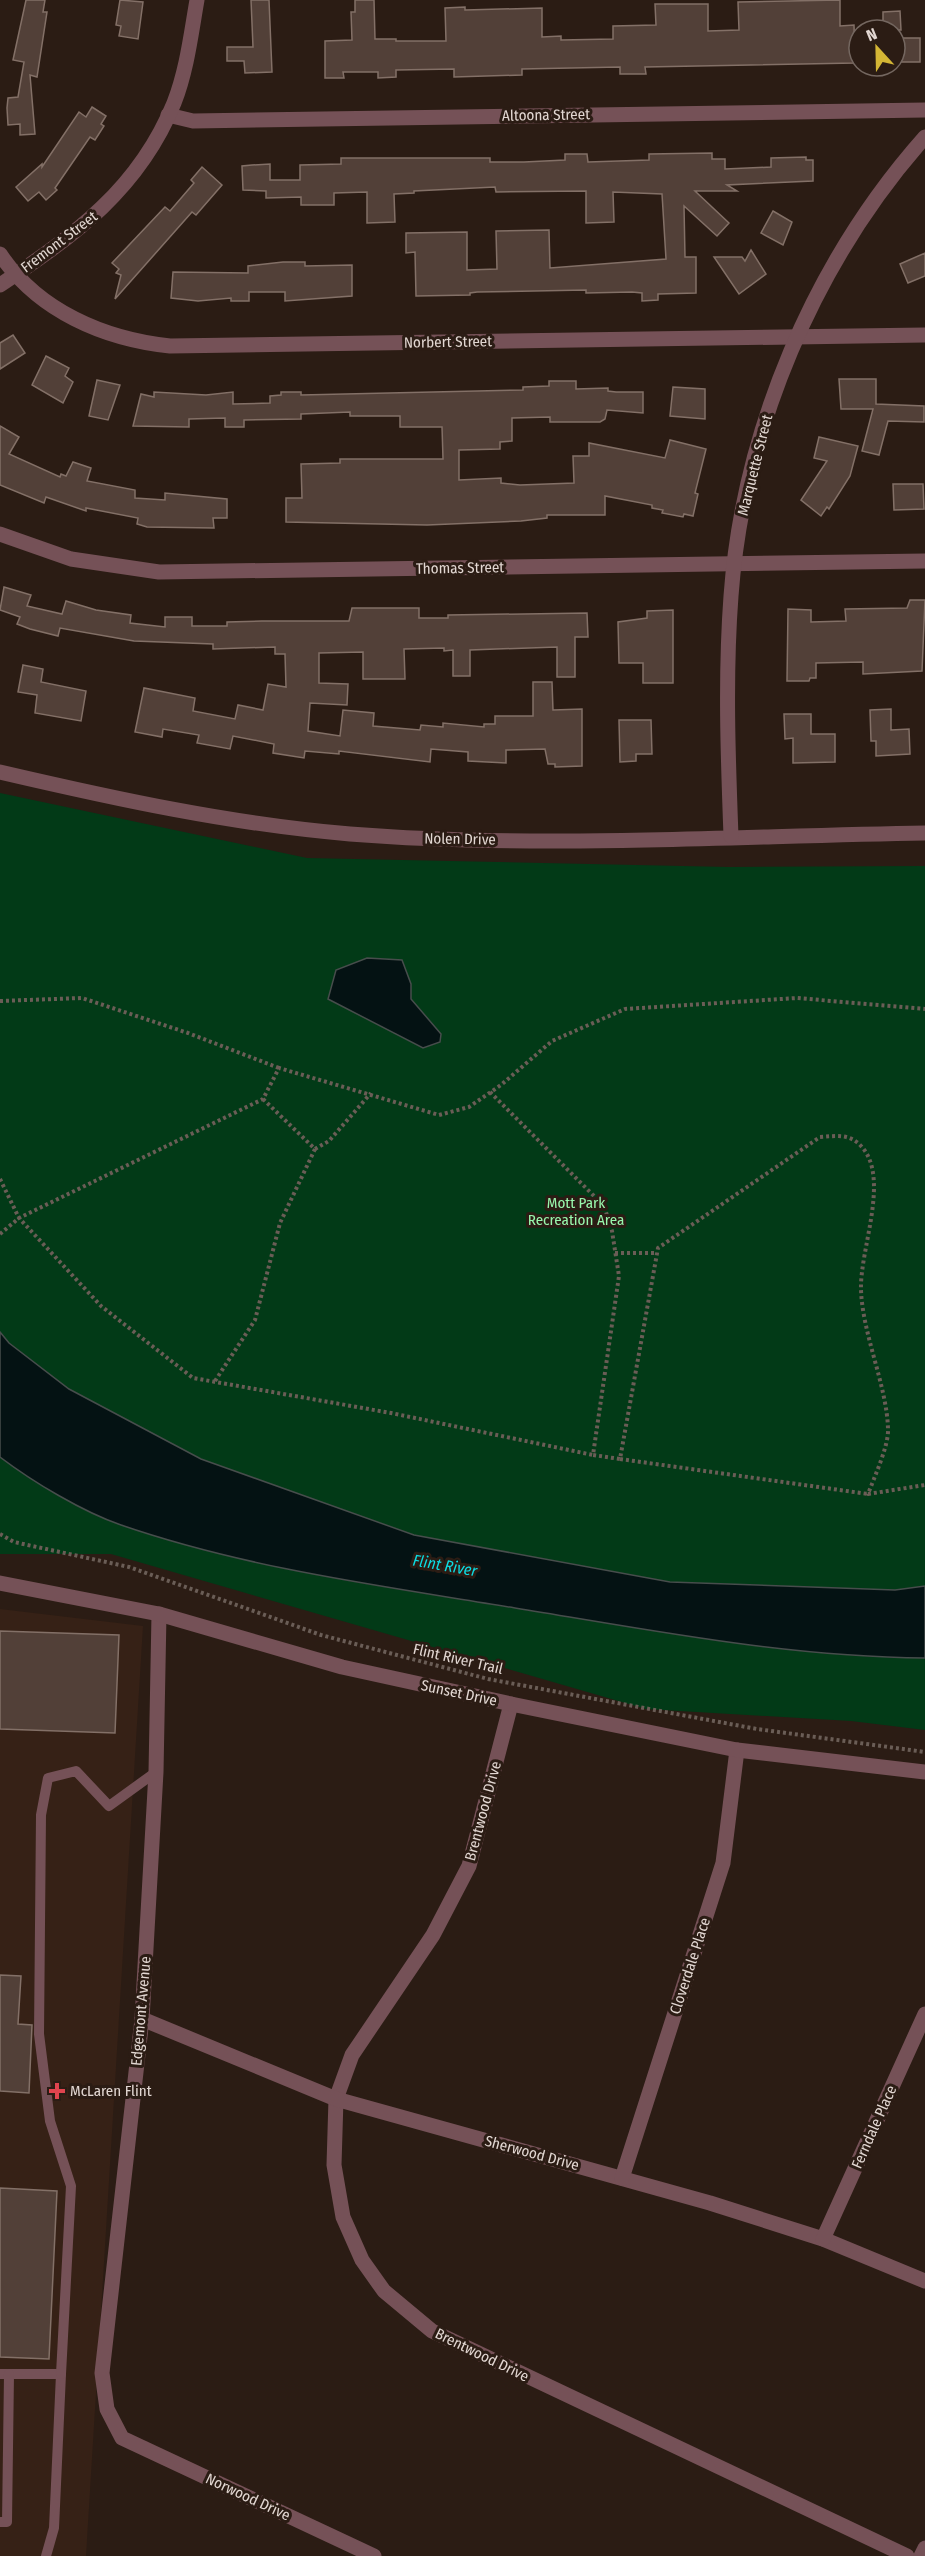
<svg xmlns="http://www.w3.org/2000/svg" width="925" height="2556" viewBox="0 0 925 2556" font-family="'Fira Sans Condensed',sans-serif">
	<rect width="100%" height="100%" fill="#2b1c14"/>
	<polygon fill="#362116" points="0,1609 143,1626 86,2556 0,2556"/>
	<g fill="#023a17">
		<polygon points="0,793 307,858 729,867 925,866 925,1586 895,1590 670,1582 414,1535 201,1459 69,1389 9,1343 0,1332"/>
		<path d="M0,1457C33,1482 83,1512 121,1525C249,1569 383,1586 515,1608C651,1630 787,1657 925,1658V1730L851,1721L646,1709L111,1554H0Z"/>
	</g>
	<g fill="#041213" stroke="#474d4c" stroke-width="1.5">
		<polygon points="367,958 402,960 411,984 411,999 441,1034 440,1042 423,1048 328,999 336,970"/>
		<path d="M0,1332L9,1343L69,1389L201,1459L414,1535L670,1582L895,1590L925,1586V1658C787,1657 651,1630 515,1608C383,1586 249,1569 121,1525C83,1512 33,1482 0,1457Z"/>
	</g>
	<g fill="#524038" stroke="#837067" stroke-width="1.5">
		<polygon points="26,0 45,0 43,12 47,12 37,77 30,75 35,134 20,135 20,124 8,125 7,108 8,98 18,97 24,62 13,60"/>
		<polygon points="120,0 143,2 138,39 119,36 121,26 116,25"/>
		<polygon points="251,0 269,0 272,72 245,73 244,61 227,61 227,47 253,47"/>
		<polygon points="355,0 374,0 375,39 396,39 396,41 446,41 445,8 465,7 465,10 542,8 542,37 561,36 561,40 613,39 613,26 656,25 655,4 708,4 708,31 739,30 738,2 840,0 840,26 854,25 855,63 645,67 646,74 620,74 620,67 522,69 522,75 454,77 454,69 396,70 396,77 378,78 378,72 343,72 344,78 325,78 325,41 352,40 351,12 355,12"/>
		<polygon points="900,11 901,30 883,30 883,12"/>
		<polygon points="897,38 920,38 920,62 898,62"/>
		<polygon points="92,107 106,116 101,124 104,126 95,140 90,137 55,188 57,190 46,200 39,192 28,201 16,187 42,164 42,167 79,112 86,117"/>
		<polygon points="712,153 712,159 725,159 725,169 771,167 771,158 806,157 806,160 813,160 813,181 727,185 737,191 695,191 729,223 717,236 684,206 685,257 696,257 696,293 658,294 658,300 642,301 642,293 632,292 586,293 586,290 477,292 470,293 470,295 416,296 415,252 406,253 406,233 467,232 467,270 497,269 496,231 549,230 550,268 666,259 662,194 613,192 614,222 586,223 586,191 496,192 495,187 414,191 414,193 394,194 395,222 367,223 367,192 334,193 334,205 301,205 301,197 266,198 266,191 243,190 242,166 252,165 270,164 270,180 300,180 300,165 341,164 341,158 490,158 490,162 524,162 565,160 565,154 587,154 588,162 649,160 649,154"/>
		<polygon points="202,167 222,185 196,215 192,212 115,299 121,275 116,273 119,269 112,263 165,207 170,211 194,183 191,180"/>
		<polygon points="773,211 792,222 783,245 761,233"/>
		<polygon points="751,250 766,274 739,294 714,257 742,257 745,261"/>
		<polygon points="925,253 925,276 908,283 900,264"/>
		<polygon points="283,262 305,262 305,266 352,265 352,296 285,301 285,292 249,292 249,301 231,301 231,298 198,301 171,298 173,272 248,273 248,266"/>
		<polygon points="13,335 25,353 0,369 0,343"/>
		<polygon points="46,356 69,368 65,376 73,382 63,403 32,385"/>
		<polygon points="839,379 876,379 876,404 924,406 924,422 888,421 879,455 862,451 873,409 841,409"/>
		<polygon points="97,380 120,385 108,420 89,416"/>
		<polygon points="549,381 576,381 576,389 608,388 608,391 616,392 643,392 643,413 607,410 605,419 600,422 550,422 550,417 512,418 512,441 500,442 500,449 459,450 459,480 501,478 501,483 520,485 574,483 573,456 589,456 589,443 665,458 670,440 706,449 695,493 698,494 693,516 684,514 683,517 662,513 663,510 652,508 652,505 605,496 605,515 547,515 547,518 521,521 427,525 286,522 286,498 302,498 301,464 340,463 340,459 443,459 442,427 400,427 400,416 350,416 350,412 301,414 301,419 244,420 244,427 225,427 225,418 189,419 189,427 133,426 141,394 154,397 154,392 206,395 233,392 233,404 270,403 270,396 281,395 281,392 301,392 301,395 523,390 523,387 549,386"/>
		<polygon points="673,387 705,389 705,419 670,416"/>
		<polygon points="0,426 19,437 9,454 60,477 61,474 66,476 73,462 91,468 87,481 135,490 135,498 165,500 165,493 227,499 227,518 213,518 214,528 147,527 137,524 138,518 86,508 86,511 46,497 44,503 0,485"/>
		<polygon points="819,437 858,446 850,476 829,509 827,507 821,516 801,500 827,461 814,458"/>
		<polygon points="893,484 923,484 924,509 894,510"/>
		<polygon points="4,587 31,595 27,606 62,614 66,601 96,610 131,615 130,623 165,627 165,617 192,617 192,626 227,626 227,622 262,621 349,621 352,608 419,608 419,618 448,618 448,615 587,613 588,637 575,637 575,677 557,677 557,647 470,650 470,676 453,676 453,650 444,651 444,648 404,649 405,679 363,679 363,652 319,653 319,683 348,684 347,705 310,703 308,731 340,736 343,710 374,713 373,726 420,730 421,725 443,727 443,723 484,727 484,724 495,724 495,716 533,716 533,682 552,682 553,710 582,709 582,766 555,767 555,764 548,764 545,749 506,750 506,763 468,761 468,752 431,749 430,762 339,751 339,754 305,751 304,758 273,753 274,744 233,736 230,749 197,743 199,735 163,729 162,737 135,732 144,688 195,698 193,711 235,719 238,705 263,710 268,684 286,687 285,654 275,654 275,647 213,649 213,644 134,641 60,628 58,636 30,629 17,624 20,617 0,610"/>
		<polygon points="910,600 925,600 922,671 863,674 863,662 816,663 816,678 810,678 809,681 787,681 788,609 811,610 811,622 846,621 845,609 907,608"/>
		<polygon points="673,610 673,683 643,683 643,663 619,663 618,622 647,618 647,611"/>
		<polygon points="23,665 43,669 41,682 86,691 81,721 35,713 37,695 18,692"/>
		<polygon points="891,709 891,730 909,729 910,754 876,756 876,741 871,741 870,710"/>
		<polygon points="784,714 811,714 811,734 835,734 835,762 793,763 793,738 785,739"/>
		<polygon points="619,720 651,720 652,754 636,754 636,761 620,762"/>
		<polygon points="0,1631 119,1635 115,1733 0,1729"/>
		<polygon points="0,1975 21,1976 18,2024 32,2025 29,2093 0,2091"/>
		<polygon points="0,2188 57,2191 49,2359 0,2357"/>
	</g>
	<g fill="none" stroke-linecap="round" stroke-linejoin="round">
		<g stroke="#6a5d56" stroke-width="4" stroke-dasharray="3 3" stroke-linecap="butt">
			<polyline points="0,1001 82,998 188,1033 279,1068"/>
			<path d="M490,1092L604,1206L612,1231L619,1276L593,1455L620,1459L658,1248L820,1137C836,1136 850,1133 862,1147C890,1179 860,1249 861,1289C862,1333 887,1386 888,1429C889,1445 874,1478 868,1494L925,1485"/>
			<polyline points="263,1099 315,1149 329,1141 371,1093"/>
			<polyline points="0,1179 19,1218 101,1306 193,1378 391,1413 593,1455"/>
			<polyline points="0,1234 19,1218 263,1099 279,1068 439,1115 469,1107 501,1085 552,1041 625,1009 797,998 925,1009"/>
			<polyline points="615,1253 657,1253"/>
			<polyline points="215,1381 255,1320 280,1223 315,1149"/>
			<polyline points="620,1459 868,1494"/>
			<polyline points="0,1534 14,1542 129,1567 321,1635 488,1679 757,1729 925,1752"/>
		</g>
		<g stroke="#755157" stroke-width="10">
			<polyline points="0,2374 61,2374 54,2528 46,2556"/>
			<polyline points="61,2374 71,2186 50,2121 39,2034 41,1815 48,1778 76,1771 109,1806 156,1772"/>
			<polyline points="0,2522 7,2522 9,2374"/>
		</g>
		<g stroke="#755157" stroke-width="15">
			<polyline points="168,115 193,121 925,110"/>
			<path d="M0,254C38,311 104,339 170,346L925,335"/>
			<path d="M0,285C75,235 139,189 174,103C187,70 191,34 197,0"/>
			<polyline points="0,534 71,559 159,572 925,561"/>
			<path d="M0,772C116,799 231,824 350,834C540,849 734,836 925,833"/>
			<path d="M731,836C728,757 725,676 731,596C743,430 814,262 925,137"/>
			<polyline points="159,1614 156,1772 142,2019 102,2373 107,2409 122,2438 374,2556"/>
			<polyline points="511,1704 469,1866 433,1935 352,2055 336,2099 334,2165 343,2217 362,2260 384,2291 432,2331 907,2556"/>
			<polyline points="142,2019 336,2099 710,2203 823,2239 925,2281"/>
			<polyline points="622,2178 723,1863 737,1750"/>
			<polyline points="823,2239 925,2014"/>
		</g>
		<g stroke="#755157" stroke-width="15">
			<polyline points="0,1583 159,1614 342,1667 511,1704 737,1750 925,1772"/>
			<polyline points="921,2556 925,2548"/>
		</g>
	</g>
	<path fill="#e0444e" stroke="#2b1c14" stroke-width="2" d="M54 2082h6v6h6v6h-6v6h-6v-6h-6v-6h6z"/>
	<g text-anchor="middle" stroke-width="6" stroke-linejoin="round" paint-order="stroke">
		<g font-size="15" fill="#e2d7d2" stroke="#2b1c14">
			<text transform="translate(546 115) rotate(-1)" y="5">Altoona Street</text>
			<text transform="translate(59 242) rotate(-37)" y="5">Fremont Street</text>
			<text transform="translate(448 342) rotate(-1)" y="5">Norbert Street</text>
			<text transform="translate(755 465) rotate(-76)" y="5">Marquette Street</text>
			<text transform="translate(460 568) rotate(-1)" y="5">Thomas Street</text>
			<text transform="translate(460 839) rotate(1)" y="5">Nolen Drive</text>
			<text transform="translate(458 1659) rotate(13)" y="5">Flint River Trail</text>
			<text transform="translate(459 1693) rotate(12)" y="5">Sunset Drive</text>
			<text transform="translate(483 1811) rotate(-75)" y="5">Brentwood Drive</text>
			<text transform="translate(690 1966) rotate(-72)" y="5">Cloverdale Place</text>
			<text transform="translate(141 2011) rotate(-85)" y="5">Edgemont Avenue</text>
			<text transform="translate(874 2127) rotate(-66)" y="5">Ferndale Place</text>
			<text transform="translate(532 2153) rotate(15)" y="5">Sherwood Drive</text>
			<text transform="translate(482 2355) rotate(26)" y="5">Brentwood Drive</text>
			<text transform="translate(248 2497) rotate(25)" y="5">Norwood Drive</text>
		</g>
		<g font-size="15" fill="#98f7ad" stroke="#2b1c14">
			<text x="576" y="1208">Mott Park<tspan x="576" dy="17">Recreation Area</tspan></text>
		</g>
		<g font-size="15" fill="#e2d7d2" stroke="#2b1c14" text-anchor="start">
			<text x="70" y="2096">McLaren Flint</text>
		</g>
		<g font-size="16" font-style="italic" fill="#0cdce2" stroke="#2b1c14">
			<text transform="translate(445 1565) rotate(10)" y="6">Flint River</text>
		</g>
	</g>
	<g transform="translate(877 48) rotate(338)"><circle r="28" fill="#2b1c14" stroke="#746760" stroke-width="1.5"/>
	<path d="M0-4.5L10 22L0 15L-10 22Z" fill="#d4b635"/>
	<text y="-9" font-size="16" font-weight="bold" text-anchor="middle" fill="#e2d7d2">N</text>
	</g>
</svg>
